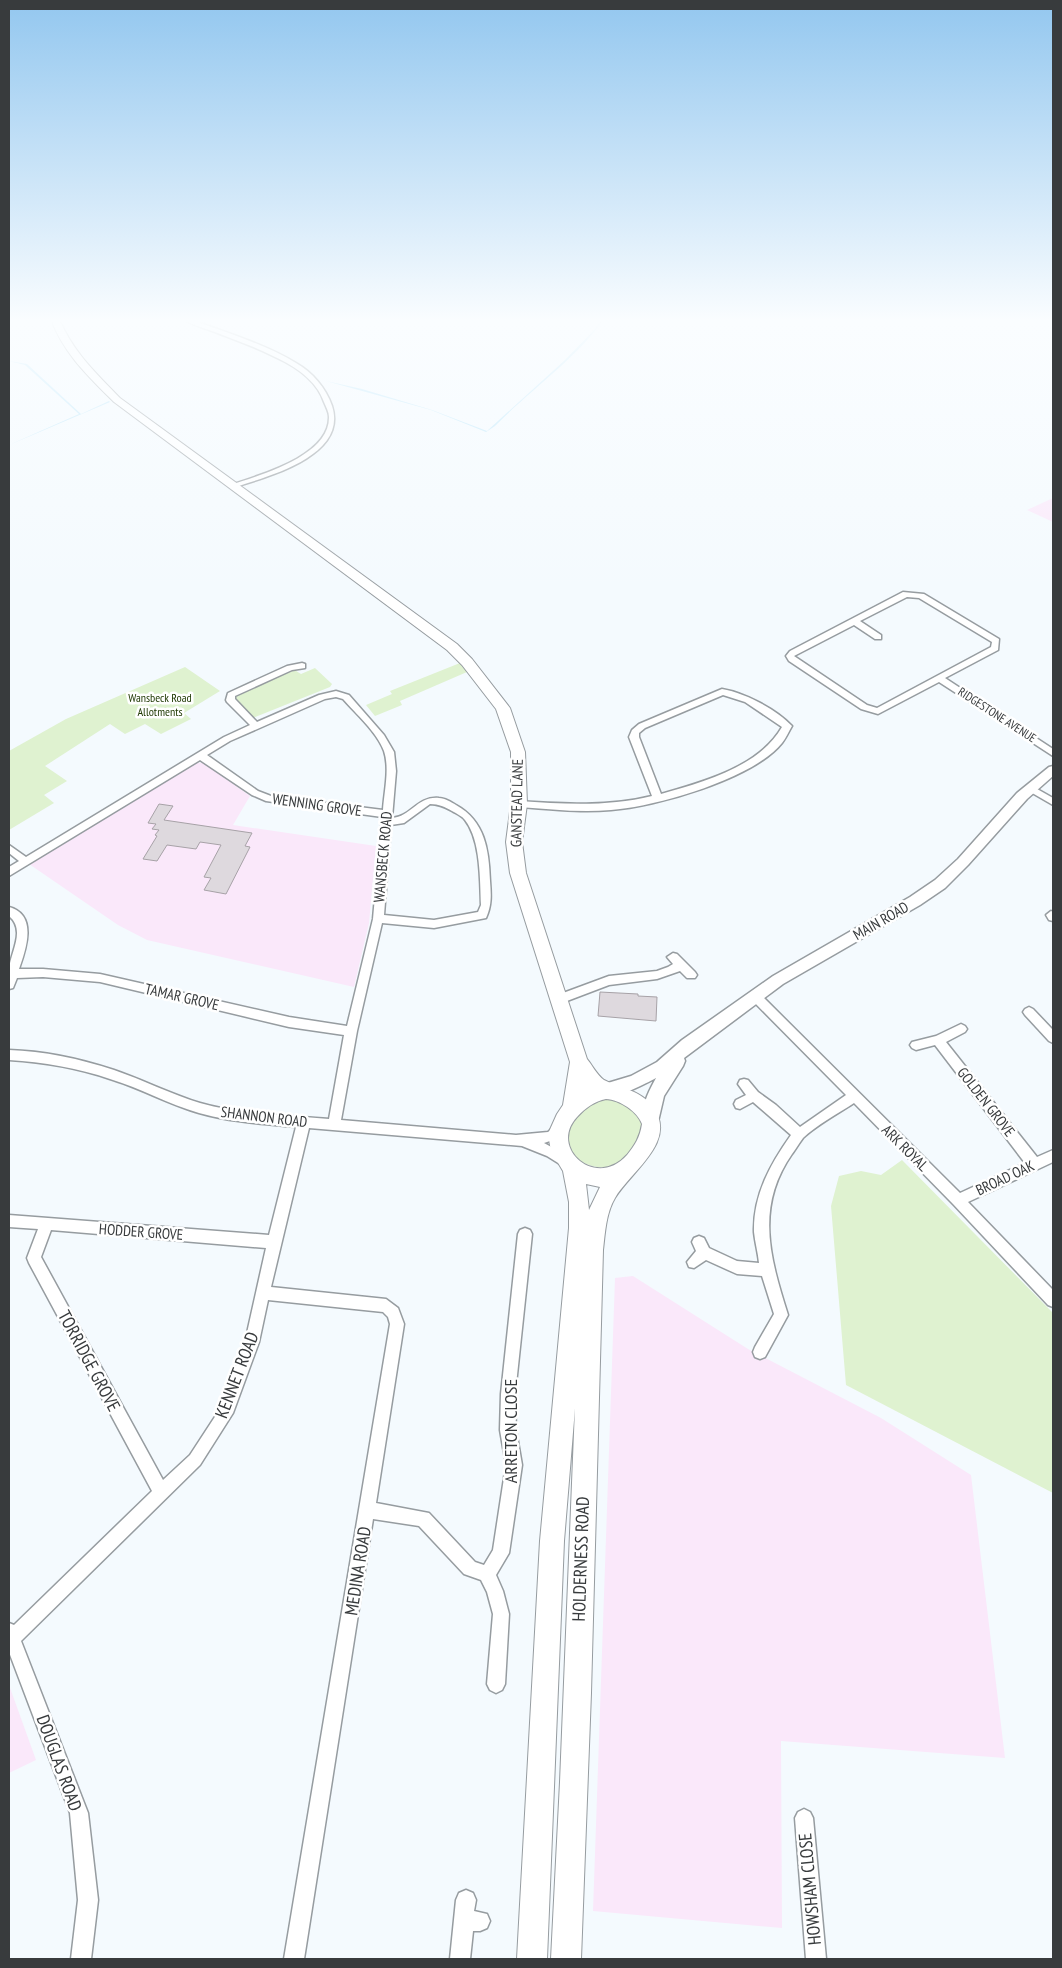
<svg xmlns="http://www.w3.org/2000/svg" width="1062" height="1968" viewBox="0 0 1062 1968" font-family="'PT Sans Narrow',sans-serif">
	<rect width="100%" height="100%" fill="#f4fafe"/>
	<g fill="#fae8fa">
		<polygon points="1053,498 1053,522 1027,510"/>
		<polygon points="195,763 204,763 250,796 233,825 376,846 369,923 354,987 147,940 118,925 29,864"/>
		<polygon points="633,1276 748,1349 881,1418 971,1475 1005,1758 781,1741 782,1928 593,1911 615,1278"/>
		<polygon points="9,1685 36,1760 9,1773"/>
	</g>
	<g fill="#dff2d0">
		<polygon points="460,663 467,672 400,701 402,705 375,716 366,705 392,694 390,691"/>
		<polygon points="185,667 220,691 184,713 191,719 161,734 145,724 125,734 110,724 45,766 67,781 44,795 54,803 9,830 9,751 66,719"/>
		<polygon points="315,668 332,684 330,687 253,718 235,699 238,694 293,669 301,674"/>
		<path d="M603,1098L624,1101L642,1120C643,1133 639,1138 633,1149C605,1197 519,1140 603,1098Z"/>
		<polygon points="902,1160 1053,1313 1053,1493 846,1385 831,1206 839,1176 861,1171 881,1175"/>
	</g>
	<g fill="#b5e4fa">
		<path d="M602,319H604C575,360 530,390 495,426L486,432L431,410L326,381L362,389L432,410L487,431L565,360L595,329Z"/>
		<polygon points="9,361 27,364 81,414 109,401 110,402 9,445 79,414 25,365"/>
	</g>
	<g fill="#ded9de" stroke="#a7a2a7">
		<polygon points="159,804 173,806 164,820 252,833 245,846 250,847 226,894 204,890 211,878 204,877 221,845 200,842 196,849 167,845 157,861 143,859 157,836 155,835 159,830 152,829 156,824 148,823"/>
		<polygon points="600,992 638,994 638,996 657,997 656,1021 598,1016"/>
	</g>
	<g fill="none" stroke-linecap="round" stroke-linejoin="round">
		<g stroke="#969ca0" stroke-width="3">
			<g id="minor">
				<path d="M183,319H190C226,333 263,343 296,363C312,372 326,388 332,406C348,455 270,476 235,487H231V485C260,475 330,456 329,417C329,412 326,407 324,402C317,381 295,366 275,357C256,347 235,340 215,332C204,328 192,325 183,319Z"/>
				<path d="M903,592L924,594L999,639L998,650L945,678L1053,749V756L939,682L878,714L861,709L789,661L786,656L790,651ZM907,597L919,598L992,642L991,647L877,708L867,705L794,656L854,625L875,639H881V635L860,621Z"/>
				<path d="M302,663L305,664V668L292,670L235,696V699L257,722L319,695L336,691L349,695L384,735L394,752L396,771L392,818C411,817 417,796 439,798C445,798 451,802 456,805C485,821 489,850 490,881C491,894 492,905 486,918L434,928L382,923L357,1031L341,1120L516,1135L548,1132C554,1128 554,1121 563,1124L565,1128L559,1138L544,1143L568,1156L569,1160L568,1164L563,1166L547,1156L522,1146L309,1128L271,1287L386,1299L398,1308L404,1324L376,1503L429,1513L475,1562L484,1565L493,1550L506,1465L500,1430L501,1394L518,1234L520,1230L525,1228L530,1230L532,1234L515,1394L516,1430L522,1465L509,1553L496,1575L503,1591L509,1614L505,1684L502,1690L496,1693L490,1690L487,1684L493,1614L487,1592L481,1580L464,1574L419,1526L373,1519L304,1959H284L390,1324L388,1317L383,1312L268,1300L259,1342L233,1413L200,1465L21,1641L88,1813L98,1900L91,1959H71L78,1900L70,1813L9,1652V1623L14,1625L152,1491L29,1263L27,1258L38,1229L9,1227V1215L269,1235L296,1127C264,1124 230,1122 199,1113C168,1104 140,1088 110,1079C78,1068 43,1062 9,1060V1050C43,1051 81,1059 114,1070C143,1080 171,1094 200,1103C241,1115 287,1115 329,1119L344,1035L289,1027L100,982L43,977L17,978L13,988L9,989C9,983 8,976 9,969C11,951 26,930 9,916V907C38,915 26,949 19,969H43L100,974L289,1017L347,1026L373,919L382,817L266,801L252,795L200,760L9,876V867L19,861L9,853V845L26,857L224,737L250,725L227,702L226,700L228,693L287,666ZM336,697L343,699C356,714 377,732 384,751C390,769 384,792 383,810L271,796L258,791L207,755L230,741L325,699ZM430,804C439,804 445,807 452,811C457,814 462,816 465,820C481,840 480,881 481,905L478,912L434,920L384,915L391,825L404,823ZM51,1230L266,1248L245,1342L220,1409L190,1455L163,1480L41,1257Z"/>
				<path d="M722,689C745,693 776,709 792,726C789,731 786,738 782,743C753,779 655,807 611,810C580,813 549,809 519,807L514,804L519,801C564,804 608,807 652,796L629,737L632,730L639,724ZM723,695L745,702L782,727C759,767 703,782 661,794L639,737V733L645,728Z"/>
				<polygon points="1030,785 1053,798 1053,805 1027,790 1027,786"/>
				<polygon points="1051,911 1053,912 1053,921 1049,920 1046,915"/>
				<polygon points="673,953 677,954 695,972 697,975 695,978 687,978 680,971 657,979 609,985 559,1004 555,1002 553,999 555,996 609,976 657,971 668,967 673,964 667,957"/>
				<path d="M755,991L759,993L960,1193L1025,1163L935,1045L916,1050L912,1048L910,1045L912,1042L936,1036L961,1024L965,1026L967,1029L965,1032L946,1042L1037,1157L1053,1150V1162L968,1202L1053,1290V1307L1048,1305L953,1204L854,1103C839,1113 815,1126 803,1138C799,1143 796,1149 792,1154C755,1207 770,1258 788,1315L765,1357L760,1359L755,1357L753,1352L755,1347L774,1314L762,1276L737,1274L706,1260L694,1268L689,1267L687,1262L696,1251L692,1242L694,1238L699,1236L704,1238L709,1248L737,1261L759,1263C758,1253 755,1242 754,1232C753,1195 771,1163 791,1135L753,1102L740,1109L736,1108L734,1104L736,1100L746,1095L738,1084L740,1080L744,1079L748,1080L758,1092L776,1105L800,1127L846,1095L751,999L749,996L751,993Z"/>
				<polygon points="1029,1007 1033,1009 1053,1030 1053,1043 1049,1041 1025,1015 1023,1012 1025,1009"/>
				<polygon points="804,1809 810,1812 813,1818 826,1959 806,1959 795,1818 798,1812"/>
				<polygon points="466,1890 473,1893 476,1900 474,1911 487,1914 490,1921 487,1928 480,1931 473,1931 470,1959 450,1959 456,1900 459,1893"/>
			</g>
		</g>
		<g stroke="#969ca0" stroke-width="3">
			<path id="secondary" d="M1053,766V776L1027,799L968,865L945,888L920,905L783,984L684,1058L685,1061L683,1066L664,1096L657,1126L651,1128L645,1126C638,1111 649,1091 656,1078C643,1085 615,1100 601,1095L599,1090L601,1085L631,1076L657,1062L682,1040L773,976L910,897L935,880L958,859L1017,793L1049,767Z"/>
		</g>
		<g stroke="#969ca0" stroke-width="2">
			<path id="trunk" d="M51,319H59C74,353 95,372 120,398L457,644L472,659L510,708L525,752L527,804L522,842L526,873L587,1059C592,1065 597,1075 604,1080C621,1089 641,1090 653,1107C678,1142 631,1171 615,1198C606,1213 605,1233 603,1250L591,1693L581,1959H551L560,1782L575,1408L564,1541L547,1959H517L540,1541L569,1228V1202L563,1171L551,1151L548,1134L557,1114L563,1105L570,1062L510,873L506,842L511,804V752L496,709L462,665L447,650L114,402C89,377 63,353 51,319ZM606,1099C620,1100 637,1111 642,1124C640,1137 635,1145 627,1155C596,1190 548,1148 577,1117C585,1108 595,1101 606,1099ZM586,1184L600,1187L589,1210Z"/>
		</g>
		<use href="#minor" fill="#fff" fill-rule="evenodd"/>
		<use href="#secondary" fill="#fff" fill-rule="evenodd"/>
		<use href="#trunk" fill="#fff" fill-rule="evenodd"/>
	</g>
	<linearGradient id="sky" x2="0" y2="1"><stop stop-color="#93c7ef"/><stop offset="0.54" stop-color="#fafdff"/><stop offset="1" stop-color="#fafdff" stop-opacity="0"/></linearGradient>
	<rect width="1062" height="594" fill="url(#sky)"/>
	<g text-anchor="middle" stroke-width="5" stroke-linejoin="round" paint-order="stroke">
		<g font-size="12" fill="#1d3700" stroke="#fff">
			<text x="160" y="702">Wansbeck Road<tspan x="160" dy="14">Allotments</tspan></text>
		</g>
		<g font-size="12" fill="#383b3d" stroke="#fff">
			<text transform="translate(997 715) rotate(33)" y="4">RIDGESTONE AVENUE</text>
		</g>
		<g font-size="15" fill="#383b3d" stroke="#fff">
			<text transform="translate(517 803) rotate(-89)" y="5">GANSTEAD LANE</text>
			<text transform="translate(317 805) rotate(8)" y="5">WENNING GROVE</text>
			<text transform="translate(383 857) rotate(-85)" y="5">WANSBECK ROAD</text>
			<text transform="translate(881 921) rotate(-30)" y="5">MAIN ROAD</text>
			<text transform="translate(182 997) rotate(13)" y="5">TAMAR GROVE</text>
			<text transform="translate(986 1102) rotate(52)" y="5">GOLDEN GROVE</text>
			<text transform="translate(264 1117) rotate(7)" y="5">SHANNON ROAD</text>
			<text transform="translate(905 1148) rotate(45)" y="5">ARK ROYAL</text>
			<text transform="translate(1005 1178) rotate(-25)" y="5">BROAD OAK</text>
			<text transform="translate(141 1232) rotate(4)" y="5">HODDER GROVE</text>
		</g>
		<g font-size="18" fill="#383b3d" stroke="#fff">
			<text transform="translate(89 1361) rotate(62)" y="6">TORRIDGE GROVE</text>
			<text transform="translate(237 1375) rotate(-69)" y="6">KENNET ROAD</text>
			<text transform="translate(511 1431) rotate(-90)" y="6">ARRETON CLOSE</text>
			<text transform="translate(581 1559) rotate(-88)" y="6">HOLDERNESS ROAD</text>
			<text transform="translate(358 1571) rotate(-81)" y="6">MEDINA ROAD</text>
			<text transform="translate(59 1763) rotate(70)" y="6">DOUGLAS ROAD</text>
			<text transform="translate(810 1889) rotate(-95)" y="6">HOWSHAM CLOSE</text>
		</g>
	</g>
	<rect width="1062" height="1968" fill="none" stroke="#383b3d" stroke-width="20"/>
</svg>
